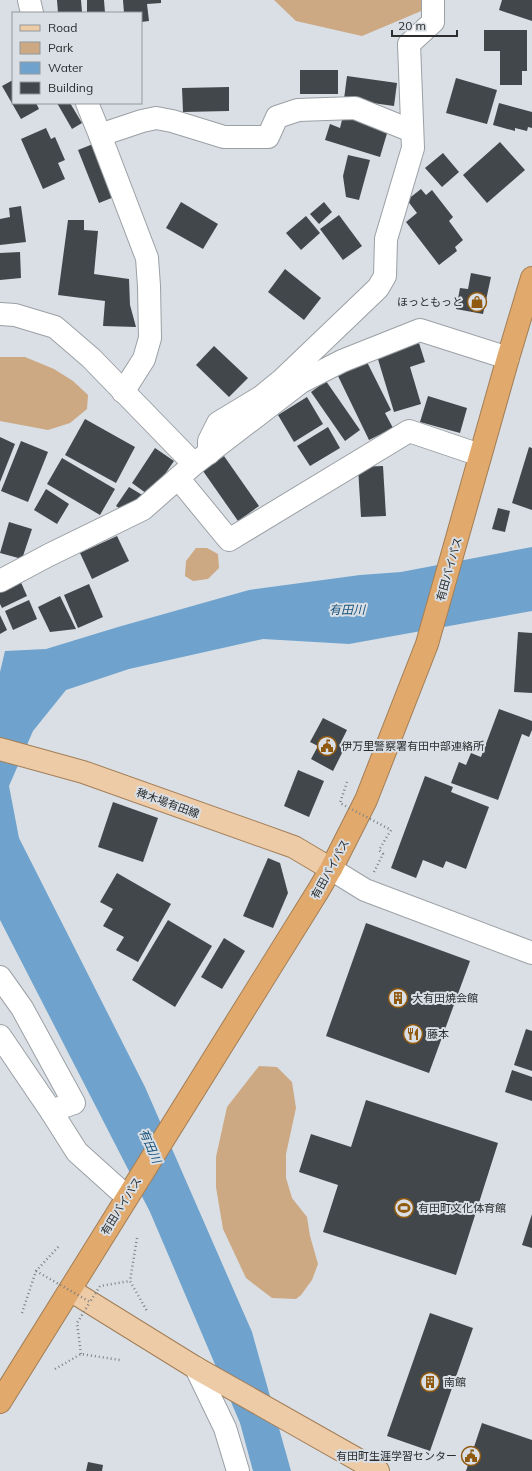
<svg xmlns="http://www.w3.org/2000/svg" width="532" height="1471" viewBox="0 0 532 1471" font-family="Mulish,'Noto Sans JP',sans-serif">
	<rect width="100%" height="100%" fill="#d9dfe4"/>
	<g fill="#cca883">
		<polygon points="274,0 433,0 426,9 362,36 296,21"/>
		<polygon points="0,357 25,357 54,369 73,381 88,395 87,409 70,423 48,430 0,421"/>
		<polygon points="196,548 207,548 218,554 219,568 208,579 193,581 185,576 186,561"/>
		<polygon points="259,1066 277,1067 292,1082 296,1108 286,1154 286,1178 292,1198 307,1217 310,1236 318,1264 312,1280 301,1295 296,1299 272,1298 246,1278 223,1229 216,1187 216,1157 227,1107"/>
	</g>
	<polygon fill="#6fa3cd" points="532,547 532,611 349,644 263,639 129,669 66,690 33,731 9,786 19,838 145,1087 252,1332 291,1471 253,1471 240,1423 150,1212 0,920 0,672 5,651 46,649 118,627 249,590 360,575 401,572"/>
	<g fill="#42474b">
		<polygon points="57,0 81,0 82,12 58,13"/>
		<polygon points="87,0 104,0 105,13 87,13"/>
		<polygon points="123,0 161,0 161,3 147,4 149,21 141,22 141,13 124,13"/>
		<polygon points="502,0 532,0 532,21 499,10"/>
		<polygon points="484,30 527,30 527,71 522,71 522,85 500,85 500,51 484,51"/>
		<rect x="300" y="70" width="38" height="24"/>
		<polygon points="347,76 397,83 394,106 344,99"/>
		<polygon points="456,78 497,90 487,124 446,113"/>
		<polygon points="13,80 13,103 36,103 39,109 21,119 2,86"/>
		<polygon points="229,87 229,111 183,112 182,88"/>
		<polygon points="57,103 70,103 82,123 72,129"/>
		<polygon points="499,103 532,112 532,128 528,127 527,131 515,128 515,131 493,125"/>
		<polygon points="343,116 388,130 380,157 325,140 330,124 340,128"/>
		<polygon points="46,128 51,139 55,137 65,160 58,163 65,179 43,189 21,139"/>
		<polygon points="500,142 525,170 487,203 463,175"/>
		<polygon points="93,144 114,197 99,203 78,150"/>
		<polygon points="443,153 459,172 442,187 425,168"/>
		<polygon points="348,155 370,160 359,200 346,197 343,176"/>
		<polygon points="421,189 426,195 432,190 453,217 449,221 463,240 455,247 457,251 439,265 406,222 417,213 407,200"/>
		<polygon points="181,202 218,224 203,249 166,228"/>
		<polygon points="324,202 332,212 319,224 310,214"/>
		<polygon points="21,206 26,242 0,245 0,219 10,217 9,208"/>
		<polygon points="339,215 362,246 343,260 320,229"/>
		<polygon points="306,216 320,233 301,250 286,233"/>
		<polygon points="68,220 84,220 84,230 98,231 94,274 129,279 130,305 136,327 103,326 105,301 58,295"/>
		<polygon points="20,252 21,278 0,280 0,253"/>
		<polygon points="285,269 321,298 304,320 268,292"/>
		<polygon points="471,273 491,277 483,314 456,309 460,288 468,289"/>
		<polygon points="419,343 425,362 410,367 421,404 394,412 377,356"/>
		<polygon points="214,346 248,378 229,397 196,365"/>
		<polygon points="367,362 391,410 385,413 393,428 369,440 338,376"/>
		<polygon points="326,381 360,430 345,441 311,392"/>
		<polygon points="428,396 467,408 460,433 420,422"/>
		<polygon points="307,397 323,424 294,442 278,415"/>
		<polygon points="85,419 135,447 116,483 65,455"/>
		<polygon points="328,427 340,448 310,466 297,446"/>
		<polygon points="0,437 15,444 0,482"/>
		<polygon points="21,441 48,452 28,502 1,491"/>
		<polygon points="529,447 532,448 532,510 512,503"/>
		<polygon points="155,448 174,461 150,496 132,483"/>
		<polygon points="224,456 259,506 238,521 203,471"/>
		<polygon points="62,458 115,489 100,515 47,484"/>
		<polygon points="383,466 386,516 361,517 358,467"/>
		<polygon points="129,487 144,496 125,512 116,506"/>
		<polygon points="46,489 69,504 57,524 34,510"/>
		<polygon points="498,508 510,511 505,532 492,529"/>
		<polygon points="9,522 32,529 22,559 0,553"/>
		<polygon points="117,536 129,561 92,579 80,553"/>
		<polygon points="19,578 27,596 2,608 0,604 0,587"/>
		<polygon points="89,584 103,617 78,628 64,595"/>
		<polygon points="60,596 76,629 50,632 38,607"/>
		<polygon points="29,600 37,619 13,630 5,611"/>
		<polygon points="0,615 7,630 0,634"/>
		<polygon points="518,632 532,633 532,693 514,692"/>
		<polygon points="499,709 532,721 532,730 529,737 522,734 498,800 451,783 459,762 466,765 471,753 481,757"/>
		<polygon points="323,718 347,730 341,742 346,745 333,771 311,759 318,746 310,742"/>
		<polygon points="298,770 324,781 309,817 284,806"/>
		<polygon points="425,776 453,787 451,792 489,807 466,869 446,861 443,868 423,860 416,878 391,868"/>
		<polygon points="113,802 158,818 143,862 98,847"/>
		<polygon points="268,858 280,863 288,893 273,928 243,916"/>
		<polygon points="117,873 171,904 138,962 116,950 124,937 103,926 113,909 100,902"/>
		<polygon points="168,920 212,946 175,1007 132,980"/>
		<polygon points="366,923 470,961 429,1073 326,1036"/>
		<polygon points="224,938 245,951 222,989 201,977"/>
		<polygon points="526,1029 532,1031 532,1071 514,1065"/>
		<polygon points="512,1070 532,1077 532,1101 505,1092"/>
		<polygon points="366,1100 498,1143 456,1275 323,1232 338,1185 299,1172 311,1134 351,1147"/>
		<polygon points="532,1214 532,1248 522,1245"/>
		<polygon points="430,1313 473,1328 430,1451 387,1436"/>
		<polygon points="482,1423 532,1440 532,1471 466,1471"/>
		<polygon points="88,1462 103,1465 102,1471 86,1471"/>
	</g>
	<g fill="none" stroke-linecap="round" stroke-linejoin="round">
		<g stroke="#9ba0a5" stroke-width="24">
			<g id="minor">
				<polyline points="29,0 32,13"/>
				<polyline points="87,103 100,135 147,258 149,286 150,338 144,359 123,392"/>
				<polyline points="100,135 142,121 156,118 172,121 224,137 268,137 277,117 298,110 355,108 412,131"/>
				<polyline points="0,314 15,315 55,327 91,358 194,464"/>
				<polyline points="209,453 209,441 218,423 261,397 283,379 378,288 385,276 386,239 413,148 409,44 433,22 433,0"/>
				<polyline points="178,478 229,540 409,431 480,455"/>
				<polyline points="0,581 49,555 143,509 194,464 301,382 342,361 420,330 508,358"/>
				<polyline points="331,869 365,890 532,953"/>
				<polyline points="0,977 22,1008 74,1103 51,1111"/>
				<polyline points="0,1036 51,1111 77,1152 127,1197"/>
				<polyline points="196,1368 225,1428 238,1471"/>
			</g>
		</g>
		<g stroke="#a27e57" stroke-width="24">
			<g id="major">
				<polyline points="0,749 83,772 294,847 331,869"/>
				<polyline points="70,1290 196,1368 378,1471"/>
			</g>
		</g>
		<g stroke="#a27e57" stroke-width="24">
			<polyline id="highway" points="0,1402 318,891 331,869 366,800 427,644 508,358 532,278"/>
		</g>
		<g stroke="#7c8083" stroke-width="2.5" stroke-dasharray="1 3" stroke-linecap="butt">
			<polyline points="137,1238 130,1281 147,1311"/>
			<polyline points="22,1313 36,1271 60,1245"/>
			<polyline points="55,1369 81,1354 120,1360"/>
		</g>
		<use href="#minor" stroke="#fff" stroke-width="22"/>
		<use href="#major" stroke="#eecba7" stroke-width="22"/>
		<use href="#highway" stroke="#e2a96c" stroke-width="22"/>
		<g stroke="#7c8083" stroke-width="2.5" stroke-dasharray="1 3" stroke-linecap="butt">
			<polyline points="347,782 340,803 391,830 379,850 383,854 374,872"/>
			<polyline points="36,1271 90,1302 100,1286 130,1281"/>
			<polyline points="81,1354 77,1323 90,1302"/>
		</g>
	</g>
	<defs>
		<g id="shop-ring" transform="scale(1)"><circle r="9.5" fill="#d9dfe4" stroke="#905910" stroke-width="1.5"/><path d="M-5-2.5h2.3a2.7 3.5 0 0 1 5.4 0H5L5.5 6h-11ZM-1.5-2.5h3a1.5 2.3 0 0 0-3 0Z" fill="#905910"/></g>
		<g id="civic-ring" transform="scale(1)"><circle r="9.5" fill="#d9dfe4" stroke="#905910" stroke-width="1.5"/><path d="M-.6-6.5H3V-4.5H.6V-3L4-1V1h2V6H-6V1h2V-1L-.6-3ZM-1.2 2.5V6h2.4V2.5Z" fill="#905910"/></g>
		<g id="building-ring" transform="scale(1)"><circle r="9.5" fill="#d9dfe4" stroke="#905910" stroke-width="1.5"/><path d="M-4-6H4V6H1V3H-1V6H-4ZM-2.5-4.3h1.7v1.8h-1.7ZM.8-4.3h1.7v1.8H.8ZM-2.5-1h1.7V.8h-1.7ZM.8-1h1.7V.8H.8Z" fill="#905910"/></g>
		<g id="restaurant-ring" transform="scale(1)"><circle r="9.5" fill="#d9dfe4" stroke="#905910" stroke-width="1.5"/><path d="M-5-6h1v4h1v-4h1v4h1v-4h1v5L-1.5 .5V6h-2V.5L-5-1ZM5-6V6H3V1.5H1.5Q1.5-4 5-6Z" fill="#905910"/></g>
		<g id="stadium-ring" transform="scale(1)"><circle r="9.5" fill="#d9dfe4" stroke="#905910" stroke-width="1.5"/><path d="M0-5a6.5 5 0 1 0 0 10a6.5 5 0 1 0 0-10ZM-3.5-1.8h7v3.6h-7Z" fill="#905910"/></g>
	</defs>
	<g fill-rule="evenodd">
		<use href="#shop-ring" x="477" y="302"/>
		<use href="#civic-ring" x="327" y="746"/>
		<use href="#building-ring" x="398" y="998"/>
		<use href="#restaurant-ring" x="413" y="1034"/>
		<use href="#stadium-ring" x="404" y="1208"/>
		<use href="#building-ring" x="430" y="1382"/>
		<use href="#civic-ring" x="471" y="1456"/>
	</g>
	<g text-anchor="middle" stroke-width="4" stroke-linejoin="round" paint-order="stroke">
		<g font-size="11" fill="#2b2d2f" stroke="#d9dfe4" text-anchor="start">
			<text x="463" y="306" text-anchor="end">ほっともっと</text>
			<text x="341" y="750">伊万里警察署有田中部連絡所</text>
			<text x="412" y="1002">大有田焼会館</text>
			<text x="427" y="1038">藤本</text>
			<text x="418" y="1212">有田町文化体育館</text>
			<text x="444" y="1386">南館</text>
			<text x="457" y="1460" text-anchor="end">有田町生涯学習センター</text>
		</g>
		<g font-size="11" fill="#2b2d2f" stroke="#d9dfe4">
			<text transform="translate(449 569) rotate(-74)" y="4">有田バイパス</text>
			<text transform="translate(168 803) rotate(20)" y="4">稗木場有田線</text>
			<text transform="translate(330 869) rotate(-61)" y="4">有田バイパス</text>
			<text transform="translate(121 1206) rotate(-58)" y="4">有田バイパス</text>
		</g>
		<g font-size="12" font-style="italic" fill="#17517b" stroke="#d9dfe4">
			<text x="347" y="614">有田川</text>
			<text transform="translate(150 1146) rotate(67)" y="4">有田川</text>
		</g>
	</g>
	<rect x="12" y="12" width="130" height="92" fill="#d9dfe4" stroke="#93989c"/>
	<rect x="20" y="25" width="20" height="6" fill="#eecba7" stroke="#93989c"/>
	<text x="48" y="32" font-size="12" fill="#2b2d2f">Road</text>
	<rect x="20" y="42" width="20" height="12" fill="#cca883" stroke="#93989c"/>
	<text x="48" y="52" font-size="12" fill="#2b2d2f">Park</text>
	<rect x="20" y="62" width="20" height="12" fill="#6fa3cd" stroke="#93989c"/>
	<text x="48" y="72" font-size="12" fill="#2b2d2f">Water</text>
	<rect x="20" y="82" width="20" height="12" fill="#42474b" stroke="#93989c"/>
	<text x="48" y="92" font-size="12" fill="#2b2d2f">Building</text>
	<path d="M392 30v6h65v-6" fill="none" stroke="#2b2d2f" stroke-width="2"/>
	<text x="398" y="30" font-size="12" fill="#2b2d2f" stroke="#d9dfe4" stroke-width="3" paint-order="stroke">20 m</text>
</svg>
